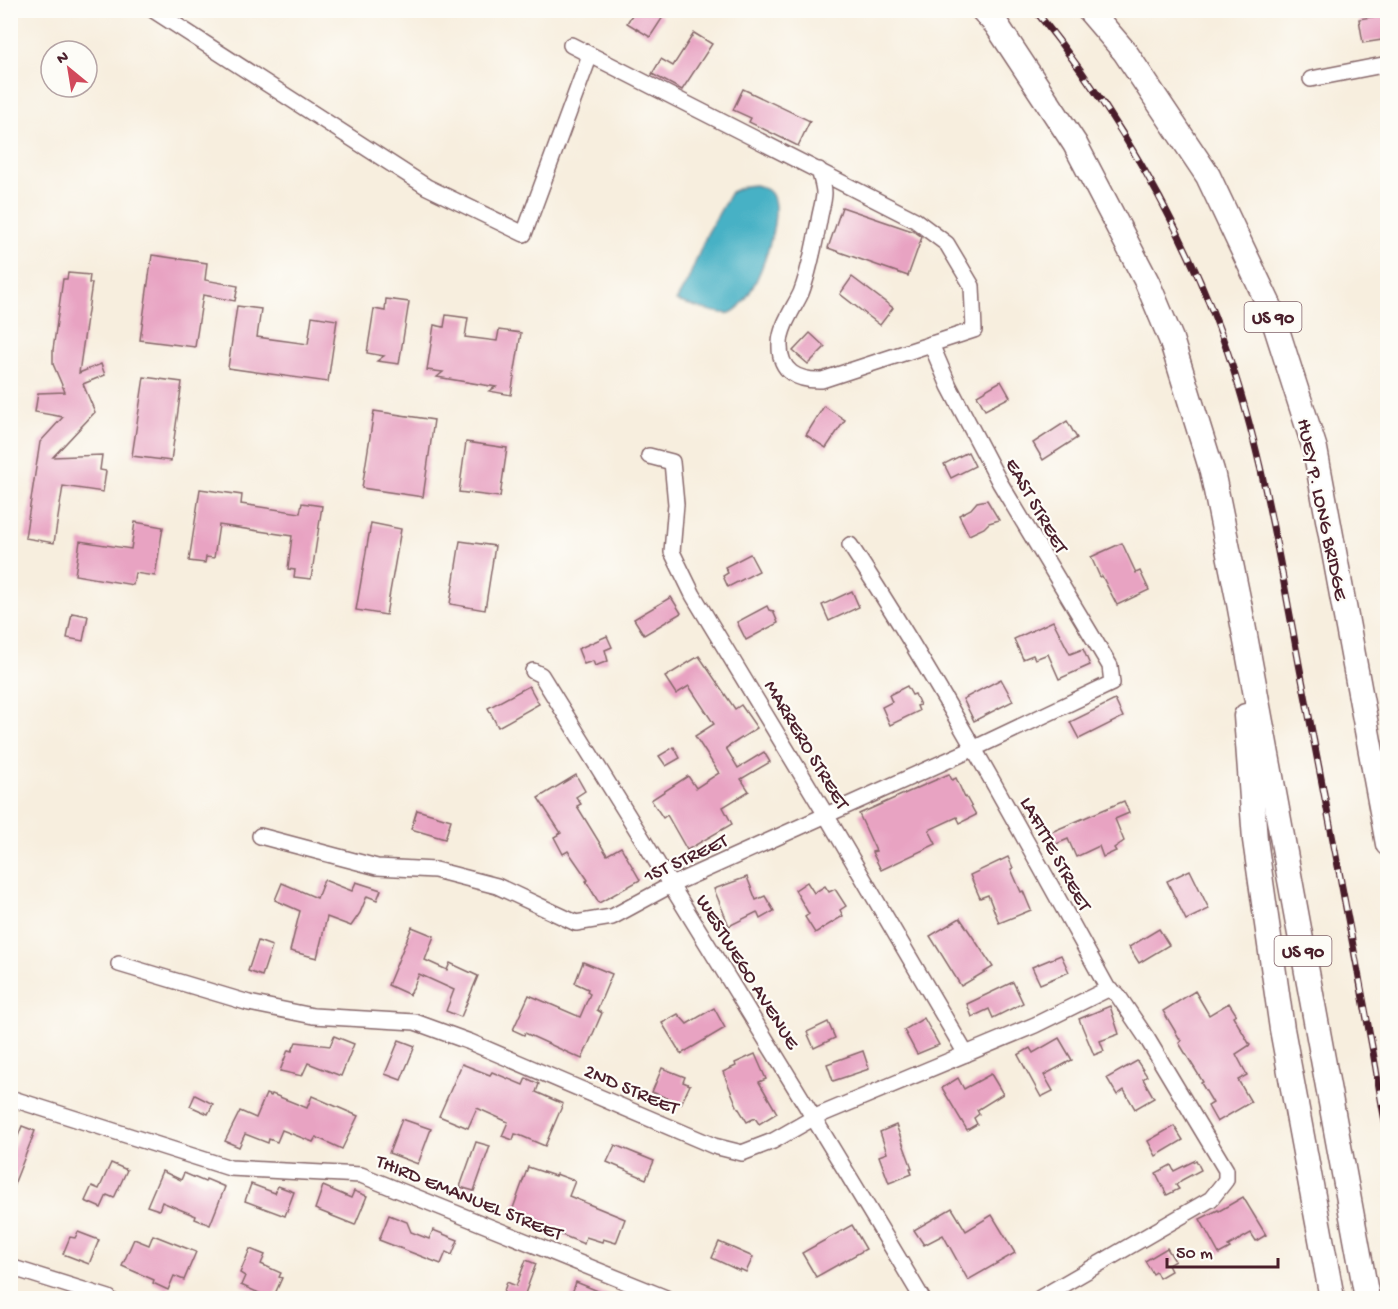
<svg xmlns="http://www.w3.org/2000/svg" width="1398" height="1309" viewBox="0 0 1398 1309" font-family="'Gochi Hand',sans-serif">
	<rect width="100%" height="100%" fill="#fdfcf7"/>
	<filter id="ink" filterUnits="userSpaceOnUse"><feTurbulence type="fractalNoise" baseFrequency=".0167" numOctaves="2"/><feDisplacementMap in="SourceGraphic" scale="12" xChannelSelector="R" yChannelSelector="G"/><feConvolveMatrix kernelMatrix="1 2 1 2 8 2 1 2 1" color-interpolation-filters="sRGB"/></filter>
	<filter id="wash" filterUnits="userSpaceOnUse"><feTurbulence type="fractalNoise" baseFrequency=".008" numOctaves="4" result="noise"/><feDisplacementMap in="SourceGraphic" scale="24" xChannelSelector="R" yChannelSelector="G"/><feGaussianBlur stdDeviation="1.35" result="paint"/><feColorMatrix in="noise" values="0 0 0 0 0 0 0 0 0 0 0 0 0 0 0 0 0 1.4 0 .05"/><feComposite in="paint" operator="in"/></filter>
	<g filter="url(#wash)">
		<rect width="100%" height="100%" fill="#f7eede"/>
		<path fill="#47b1c5" stroke="#486878" stroke-width="1.5" d="M755,185C762,187 770,189 773,197C783,221 754,305 730,313C720,316 688,304 676,301L688,280L707,234L731,192L745,186Z"/>
		<g id="blocks">
			<g fill="#e8a3c2">
				<polygon points="635,10 653,10 663,17 650,37 627,23"/>
				<polygon points="1388,14 1388,39 1363,43 1359,19"/>
				<polygon points="694,33 712,44 682,90 652,74 661,59 673,66"/>
				<polygon points="743,89 810,121 798,146 749,122 751,118 733,110"/>
				<polygon points="842,207 915,232 922,237 908,276 828,248"/>
				<polygon points="152,255 207,263 205,280 238,286 235,301 203,295 195,347 140,340"/>
				<polygon points="68,273 90,275 89,283 92,283 79,373 101,364 105,375 83,384 95,412 53,457 102,455 100,470 106,471 103,492 63,486 54,543 25,538 40,442 63,417 35,412 38,393 65,392 53,364 53,350 63,279 67,279"/>
				<polygon points="852,277 893,308 880,325 840,294"/>
				<polygon points="386,299 409,302 399,364 377,361 384,356 367,353 374,309 385,311"/>
				<polygon points="237,306 261,309 257,337 308,344 312,316 337,320 328,382 228,368"/>
				<polygon points="446,315 468,318 465,337 497,341 499,330 521,333 511,395 489,391 496,387 437,377 443,372 427,370 434,325 444,327"/>
				<polygon points="810,333 825,347 808,364 793,351"/>
				<polygon points="144,377 182,382 171,461 132,456"/>
				<polygon points="1001,381 1010,397 985,410 977,395"/>
				<polygon points="824,406 845,420 826,448 806,435"/>
				<polygon points="374,411 434,420 423,497 362,488"/>
				<polygon points="1067,421 1077,438 1043,460 1033,443"/>
				<polygon points="466,442 507,448 500,497 459,492"/>
				<polygon points="968,452 975,466 951,478 944,464"/>
				<polygon points="200,489 242,495 241,504 300,513 302,503 322,506 311,579 294,577 295,570 288,569 292,536 219,525 214,558 206,557 205,563 189,561"/>
				<polygon points="987,500 999,520 989,523 984,528 969,535 959,515 971,509 977,502"/>
				<polygon points="135,522 163,527 155,576 135,573 133,585 75,575 80,541 131,549"/>
				<polygon points="371,523 401,529 386,615 356,610"/>
				<polygon points="460,541 495,546 485,610 450,604"/>
				<polygon points="1122,543 1136,573 1140,571 1149,590 1117,605 1102,576 1100,577 1091,557"/>
				<polygon points="750,554 759,571 728,587 723,576 728,573 725,567"/>
				<polygon points="852,591 859,607 829,621 822,605"/>
				<polygon points="671,597 681,613 644,635 634,619"/>
				<polygon points="767,606 769,610 773,611 778,623 746,640 737,622"/>
				<polygon points="72,613 88,616 83,641 67,638"/>
				<polygon points="1053,621 1070,654 1083,649 1090,665 1059,679 1048,654 1035,659 1033,655 1023,659 1014,639"/>
				<polygon points="607,636 612,647 605,650 608,661 595,666 593,661 584,664 578,649"/>
				<polygon points="699,656 735,709 741,705 757,728 726,748 738,768 764,752 770,762 741,779 749,791 723,807 732,824 687,850 667,815 663,818 651,800 688,776 696,788 719,773 695,736 714,724 689,686 676,694 665,677"/>
				<polygon points="1001,679 1013,701 974,721 963,699"/>
				<polygon points="529,686 539,704 498,727 488,708"/>
				<polygon points="907,686 912,695 915,694 920,705 917,706 919,711 890,725 882,707 892,702 889,695"/>
				<polygon points="1115,700 1123,717 1079,739 1070,722"/>
				<polygon points="674,747 680,758 666,766 659,756"/>
				<polygon points="949,774 952,780 956,778 965,798 966,797 976,815 960,823 957,817 929,830 936,844 881,870 872,852 876,851 859,814"/>
				<polygon points="576,775 585,791 576,797 581,804 577,806 607,855 621,847 640,880 599,903 586,881 588,880 568,851 563,854 554,837 561,833 538,798"/>
				<polygon points="1124,801 1129,813 1115,819 1124,841 1114,848 1116,851 1103,857 1099,846 1076,857 1068,839 1054,845 1049,833"/>
				<polygon points="417,810 451,820 445,839 411,829"/>
				<polygon points="1008,857 1013,868 1011,869 1021,892 1023,891 1031,910 999,923 988,895 980,898 970,875"/>
				<polygon points="1190,870 1209,909 1186,920 1167,881"/>
				<polygon points="747,877 756,900 765,896 774,911 760,919 757,912 729,926 714,889"/>
				<polygon points="324,880 352,891 356,882 381,890 377,900 367,896 360,913 351,926 327,917 317,958 290,951 300,911 275,900 282,883 317,898"/>
				<polygon points="807,882 814,893 825,886 829,892 835,889 846,906 840,910 843,916 815,933 805,917 809,914 795,890"/>
				<polygon points="960,918 993,967 961,986 930,936"/>
				<polygon points="412,927 434,936 425,960 447,970 450,963 478,976 461,1017 446,1011 454,990 419,974 410,995 388,985"/>
				<polygon points="1159,929 1169,945 1139,963 1129,947"/>
				<polygon points="258,941 272,946 262,976 248,971"/>
				<polygon points="1061,955 1069,972 1040,984 1032,967"/>
				<polygon points="583,962 612,974 597,1010 602,1013 582,1059 525,1033 524,1035 513,1030 529,995 580,1017 590,994 587,992 588,989 575,983"/>
				<polygon points="1013,982 1023,1003 993,1018 989,1009 972,1017 967,1004"/>
				<polygon points="1195,991 1209,1015 1229,1003 1236,1014 1233,1016 1250,1045 1236,1054 1247,1075 1238,1080 1251,1102 1217,1122 1208,1106 1213,1103 1201,1083 1203,1082 1179,1043 1181,1041 1163,1011"/>
				<polygon points="1110,1006 1119,1034 1100,1041 1104,1051 1094,1055 1079,1019"/>
				<polygon points="714,1008 725,1028 681,1054 662,1023 678,1014 687,1024"/>
				<polygon points="924,1018 939,1045 917,1054 904,1030"/>
				<polygon points="828,1022 835,1038 814,1048 807,1032"/>
				<polygon points="334,1036 354,1044 341,1076 308,1063 302,1076 280,1071 288,1050 292,1051 296,1042 330,1046"/>
				<polygon points="1059,1038 1072,1060 1044,1075 1053,1091 1041,1097 1018,1055 1030,1048 1033,1053"/>
				<polygon points="399,1040 415,1046 401,1080 385,1074"/>
				<polygon points="863,1051 869,1069 833,1081 827,1064"/>
				<polygon points="755,1054 766,1079 759,1082 777,1113 759,1124 755,1118 747,1122 737,1106 723,1072 736,1066 735,1063"/>
				<polygon points="1137,1061 1147,1076 1143,1079 1154,1098 1135,1109 1124,1090 1117,1095 1107,1078"/>
				<polygon points="462,1064 490,1075 492,1072 523,1085 526,1078 539,1084 536,1092 563,1104 545,1146 519,1135 515,1134 513,1140 502,1136 508,1122 477,1108 468,1128 439,1116"/>
				<polygon points="662,1068 685,1077 683,1082 690,1085 681,1104 652,1092"/>
				<polygon points="991,1074 1003,1094 977,1110 979,1114 974,1118 977,1124 967,1130 942,1088 958,1078 964,1089"/>
				<polygon points="266,1094 271,1096 272,1094 307,1108 312,1096 358,1116 342,1149 316,1137 313,1142 282,1130 277,1142 269,1139 268,1143 245,1134 239,1147 225,1141 240,1111 256,1118"/>
				<polygon points="195,1095 213,1104 208,1114 190,1106"/>
				<polygon points="402,1119 431,1129 418,1164 389,1153"/>
				<polygon points="896,1125 912,1168 910,1168 912,1174 889,1183 879,1156 887,1153 880,1132"/>
				<polygon points="22,1126 35,1131 11,1192 10,1156"/>
				<polygon points="1174,1126 1183,1140 1156,1156 1148,1141"/>
				<polygon points="476,1142 490,1146 474,1191 460,1187"/>
				<polygon points="615,1145 654,1161 646,1179 607,1162"/>
				<polygon points="1196,1160 1201,1170 1182,1180 1176,1185 1179,1189 1167,1195 1156,1173 1171,1165 1174,1171"/>
				<polygon points="111,1163 127,1170 114,1198 107,1195 101,1208 85,1201 92,1186 99,1189"/>
				<polygon points="528,1167 555,1176 556,1174 575,1181 569,1196 625,1219 616,1243 603,1239 602,1242 586,1237 584,1244 535,1224 537,1220 512,1211"/>
				<polygon points="162,1171 181,1180 184,1173 205,1182 206,1179 225,1187 210,1225 195,1219 196,1216 162,1202 159,1210 147,1206"/>
				<polygon points="251,1184 275,1193 278,1186 294,1192 285,1216 245,1201"/>
				<polygon points="323,1186 351,1198 354,1191 367,1196 355,1225 315,1209"/>
				<polygon points="1243,1197 1266,1235 1256,1241 1251,1233 1228,1246 1230,1248 1219,1254 1200,1219 1218,1210 1219,1211"/>
				<polygon points="952,1208 966,1231 992,1215 1015,1253 968,1280 943,1235 924,1245 914,1230"/>
				<polygon points="389,1215 407,1222 411,1232 429,1239 433,1230 458,1240 452,1255 446,1252 441,1264 379,1240"/>
				<polygon points="852,1225 866,1249 816,1277 802,1253"/>
				<polygon points="78,1232 99,1240 89,1264 63,1254 70,1237 75,1238"/>
				<polygon points="153,1235 196,1252 184,1280 174,1276 168,1290 153,1283 154,1280 122,1266 134,1239 149,1245"/>
				<polygon points="719,1242 753,1257 746,1272 740,1269 740,1271 712,1258"/>
				<polygon points="1167,1248 1175,1261 1168,1265 1171,1271 1159,1278 1156,1272 1153,1274 1145,1261"/>
				<polygon points="250,1249 265,1255 261,1264 281,1273 279,1277 282,1278 274,1296 270,1294 268,1297 241,1285 245,1276 240,1273"/>
				<polygon points="526,1260 536,1264 523,1299 516,1299 503,1294 507,1282 516,1286"/>
				<polygon points="576,1282 615,1298 615,1299 570,1299"/>
			</g>
		</g>
	</g>
	<g filter="url(#ink)">
		<use href="#blocks" fill-opacity="0" stroke="#87676a" stroke-width="1.5"/>
		<g fill="none" stroke-linecap="round" stroke-linejoin="round">
			<g stroke="#87676a" stroke-width="18">
				<g id="minor">
					<polyline points="153,10 427,187 524,234 590,55"/>
					<path d="M571,45L915,220L947,244L972,286L974,330L822,380C798,381 779,372 780,344C780,327 794,308 801,293C810,270 814,245 819,221C820,212 824,202 824,193C824,186 821,178 819,170"/>
					<polyline points="1311,79 1388,64"/>
					<polyline points="649,456 672,462 676,504 672,552 693,595 826,815 966,1054"/>
					<path d="M850,545C944,689 1025,839 1108,989L1117,994L1148,1040L1226,1170V1180L1211,1199L1040,1298"/>
					<path d="M533,671L541,675C669,882 798,1089 922,1298"/>
					<polyline points="260,836 377,867 435,870 497,886 576,923 612,917 671,885 975,748 1112,683 1110,666 1000,483 949,386 931,344"/>
					<polyline points="119,964 249,1003 313,1016 415,1022 470,1042 714,1146 742,1153 773,1141 815,1117 1035,1025 1108,989"/>
					<polyline points="10,1098 230,1168 361,1175 666,1298"/>
					<polyline points="10,1267 109,1298"/>
				</g>
			</g>
			<g stroke="#87676a" stroke-width="27">
				<g id="trunk">
					<polyline points="983,10 996,24 1075,144 1147,282 1171,339 1212,471 1239,603 1367,1298"/>
					<polyline points="1089,10 1125,52 1208,176 1269,305 1315,449 1388,844"/>
					<polyline points="1246,716 1255,840 1282,1029 1332,1298"/>
				</g>
			</g>
			<use href="#minor" stroke="#fff" stroke-width="15"/>
			<use href="#trunk" stroke="#fff" stroke-width="24"/>
			<g stroke="#4a1f2b" stroke-width="7">
				<path id="rail" d="M1035,10C1108,101 1171,206 1214,315C1258,427 1277,546 1299,664C1323,790 1348,915 1371,1041C1377,1072 1381,1104 1388,1136"/>
			</g>
			<use href="#rail" stroke="#fdfcf7" stroke-width="4.5" stroke-dasharray="14" stroke-linecap="butt"/>
		</g>
	</g>
	<g text-anchor="middle" stroke-width="4.5" stroke-linejoin="round" paint-order="stroke">
		<g fill="#fdfcf7" stroke="#806168" stroke-width="1.5">
			<rect x="1244.5" y="302" width="57" height="30" rx="4.5"/>
			<rect x="1274.5" y="936" width="57" height="30" rx="4.5"/>
		</g>
		<g font-size="18" font-weight="bold" fill="#4a1f2b">
			<text x="1273" y="323">US 90</text>
			<text x="1303" y="957">US 90</text>
		</g>
		<g font-size="20" fill="#4a1f2b" stroke="#fdfcf7">
			<text transform="translate(1038 505) rotate(60)" y="7">EAST STREET</text>
			<text transform="translate(1324 509) rotate(78)" y="7">HUEY P. LONG BRIDGE</text>
			<text transform="translate(808 744) rotate(59)" y="7">MARRERO STREET</text>
			<text transform="translate(1057 853) rotate(61)" y="7">LAFITTE STREET</text>
			<text transform="translate(685 857) rotate(-25)" y="7">1ST STREET</text>
			<text transform="translate(749 971) rotate(58)" y="7">WESTWEGO AVENUE</text>
			<text transform="translate(632 1088) rotate(23)" y="7">2ND STREET</text>
			<text transform="translate(470 1196) rotate(22)" y="7">THIRD EMANUEL STREET</text>
		</g>
	</g>
	<rect width="1398" height="1309" fill="none" stroke="#fdfcf7" stroke-width="36"/>
	<g transform="translate(69 69) rotate(330)"><circle r="28" fill="#fdfcf7" stroke="#b5a4a5" stroke-width="1.5"/>
	<path d="M0-4.5L10 22L0 15L-10 22Z" fill="#d1495b"/>
	<text y="-9" font-size="16" font-weight="bold" text-anchor="middle" fill="#4a1f2b">N</text>
	</g>
	<path d="M1167 1258v9h111v-9" fill="none" stroke="#4a1f2b" stroke-width="3"/>
	<text x="1176" y="1258" font-size="18" fill="#4a1f2b" stroke="#fdfcf7" stroke-width="4.5" paint-order="stroke">50 m</text>
</svg>
